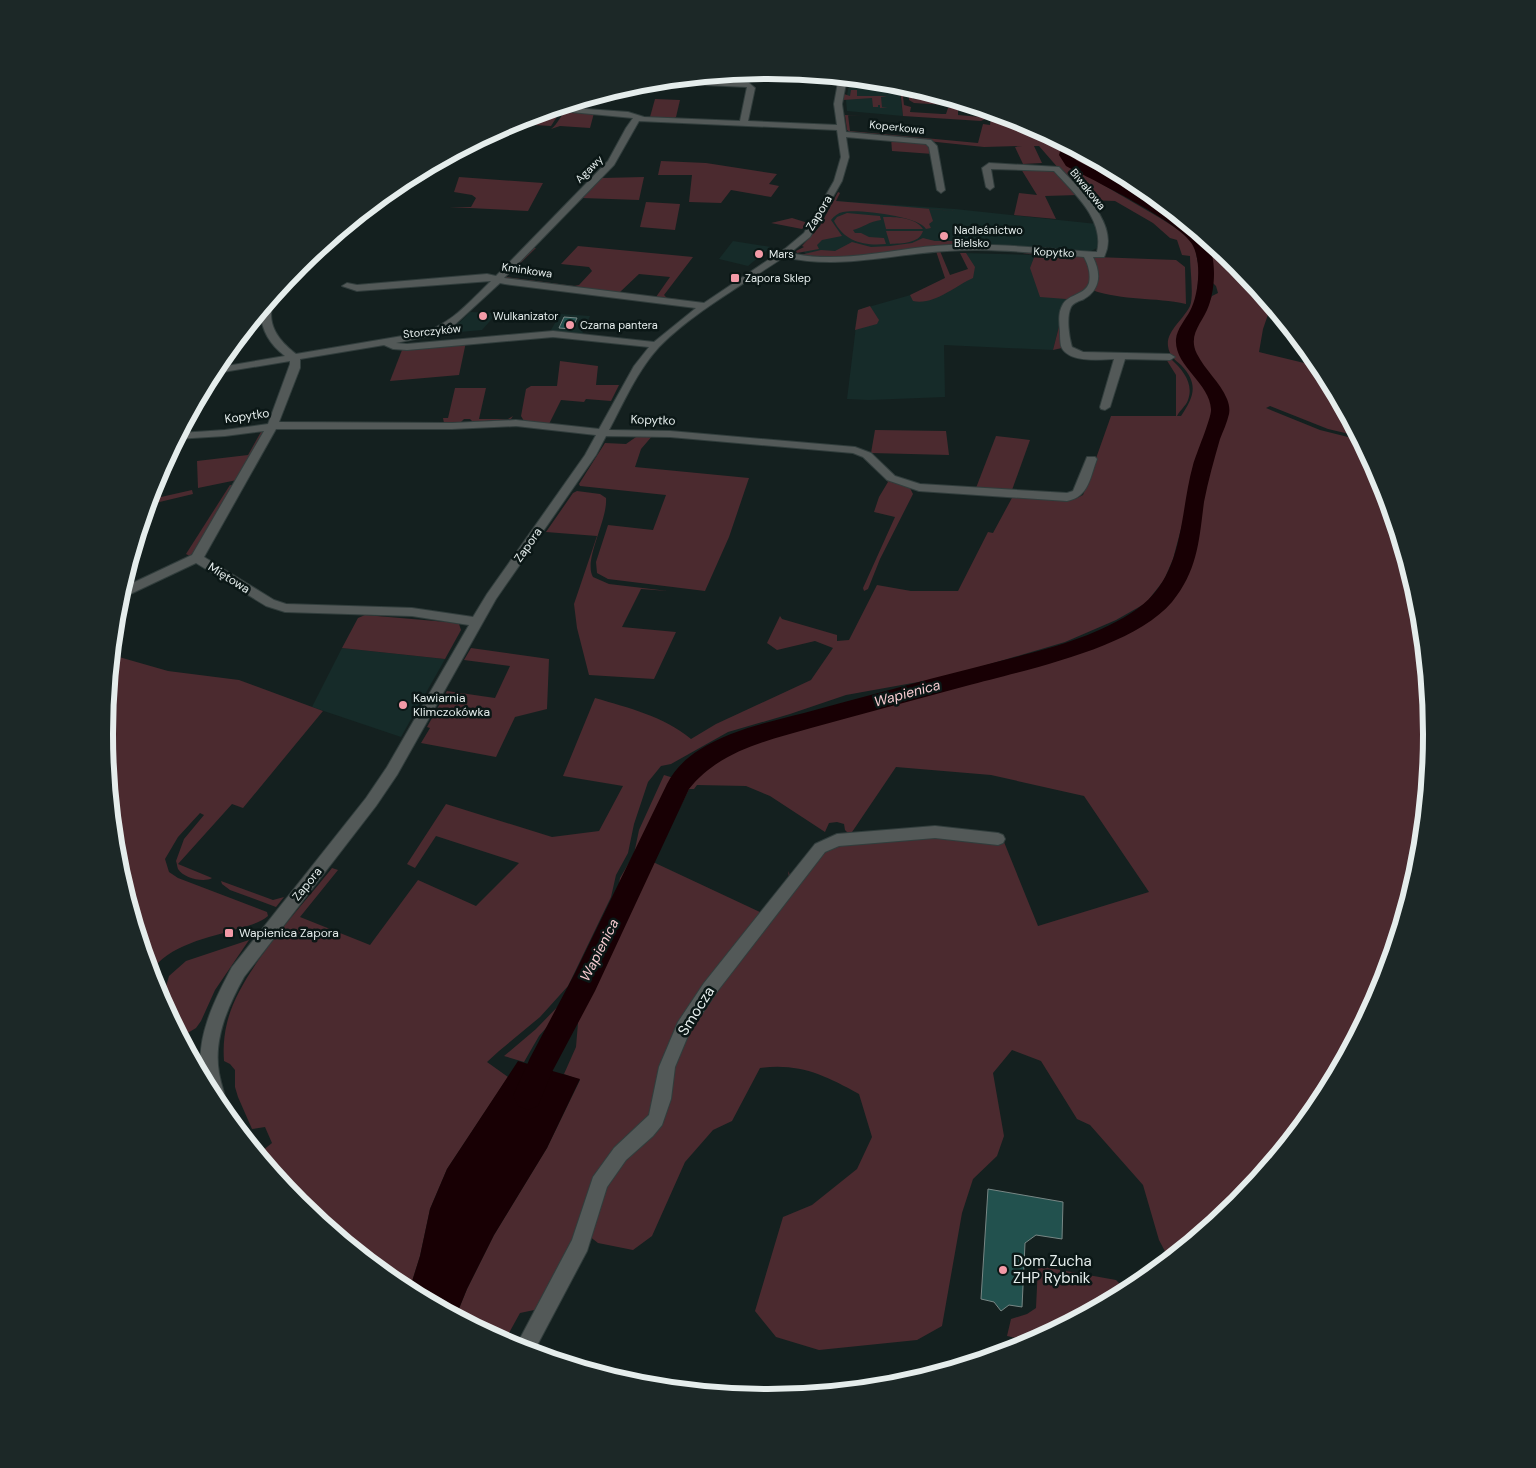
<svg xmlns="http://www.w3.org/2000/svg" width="1536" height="1468" viewBox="0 0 1536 1468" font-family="'DM Sans',sans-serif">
	<rect width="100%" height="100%" fill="#14201f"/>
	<g fill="#162b29">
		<polygon points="850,80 891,84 899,87 903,116 847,111 846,100"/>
		<polygon points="836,201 955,209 1097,224 1099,247 1089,252 1040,247 956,245 807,255 804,252"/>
		<polygon points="733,241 771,247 748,266 719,259"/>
		<polygon points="962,253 1035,255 1066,298 1053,350 944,345 945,397 869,400 847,399 858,310 914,294 945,278 970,269"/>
		<polygon points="470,312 497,313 482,330 437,334 460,322"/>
		<polygon points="560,314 590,316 582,334 553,332 551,330"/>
		<polygon points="342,648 445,659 401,737 312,707"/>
	</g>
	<g fill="#4b2a2f">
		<polygon points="891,84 902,88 904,105 911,107 910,112 942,114 946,114 948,108 958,108 958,115 981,117 982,112 986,112 985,119 981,121 903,116 900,88"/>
		<polygon points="851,90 857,90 857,96 887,96 881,97 882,107 888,107 880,108 880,105 878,105 878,107 873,107 872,98 843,100 844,94 850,96"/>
		<polygon points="911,93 913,94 913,99 944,101 948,100 948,98 978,107 914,103 909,100 909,94"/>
		<polygon points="655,99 680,100 676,117 672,119 650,117"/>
		<polygon points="550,109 560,112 551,126 518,124 522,118"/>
		<path d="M567,111L594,113L590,128L560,126L551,129C558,124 560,115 567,111Z"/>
		<path d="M992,111L1022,121L1063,142L1061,153L1069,165L1160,218L1190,237L1194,242L1199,269L1196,305L1181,333L1179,345C1186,365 1218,389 1214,412C1213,417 1210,422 1208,427L1173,559L1164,580L1146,603L1116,620L1065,642L946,677L846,695L790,714L728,732L671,764L661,766L648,782L634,824L628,853L616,875L611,897L568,986L540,1017L499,1051L487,1062L508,1077L447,1169L430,1209L420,1256L409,1291L399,1286C361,1255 276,1196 262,1151L272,1143L265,1127L252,1129L238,1097L235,1087V1070L230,1064L224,1061C223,1048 224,1035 227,1023C239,972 299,910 332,868L338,870L300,917L370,945L418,880L476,906L519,863L436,836L415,868L407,864L446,804L552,837L599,831L623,786L563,776L595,698C629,708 663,716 691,739L716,724L811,680L833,648L815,641L777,650L767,643L780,616L782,619L837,635V641L849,640L877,585L911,591H958L988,532L993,533L1013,496L1068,499H1075L1083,495L1111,416H1176V375L1166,359L1172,360C1183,370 1194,384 1188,400C1186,406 1180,410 1177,416H1181C1194,397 1199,384 1181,365C1175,360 1169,355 1168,346C1166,331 1184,319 1190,306C1194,296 1190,268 1190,256L1182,255L1177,240L1170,238L1153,223L1115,201L1086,200L1039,146H1034L1042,163L1023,164L1015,147L1022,146L984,147L851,133L847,130L845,115L864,116L848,115L850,131L978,143L983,124L990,125Z"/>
		<polygon points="891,138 927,143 933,154 892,151"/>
		<path d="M1071,146C1087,155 1149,184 1153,199L1165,205L1238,265L1271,306L1263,329L1259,352L1321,367L1358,436L1328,429L1270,406L1266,408L1320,430L1360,440L1382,480L1419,605L1432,734L1419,864L1381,988L1320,1103L1237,1204L1169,1259L1159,1240L1143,1185L1090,1125L1077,1119L1041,1061L1012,1050L993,1073L1004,1136L997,1156L973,1179L962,1213L942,1326L917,1340L819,1350L776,1337L755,1311L783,1217L812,1205L857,1169L872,1137L859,1094C824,1075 800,1063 760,1068L732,1121L713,1130L685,1162L652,1236L633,1250L598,1243L589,1236L597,1199L610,1171L659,1121L665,1103L671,1069L687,1031L712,991L790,891L824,852L835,846L849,842L877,841L921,835L935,834L1004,842L1038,926L1149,892L1084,796L991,775L896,767L850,835L845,830L844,824L837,822L829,823L825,832L770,796L746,786L697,785L694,789H689L653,862L762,913L789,878L788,871L792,879L705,987L679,1027L663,1068L658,1098L652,1118L636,1135L622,1147L596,1180L582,1222L539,1309L520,1313L504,1342L456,1316L467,1289L494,1235L547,1148L580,1080L564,1074L576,1047L579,1011L686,782L690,780L705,762L749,742L854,711L1009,672L1069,654L1126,629L1150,615L1165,603L1178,586L1189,562L1199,532L1200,505L1219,431L1226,415L1225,407L1219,392L1189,345L1191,334L1204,314L1212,296L1218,293L1216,286L1210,280L1207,242L1190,226L1076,163L1071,156L1069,150Z"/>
		<polygon points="661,161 706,163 777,174 769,184 779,186 771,197 731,190 721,203 689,202 692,175 658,175"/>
		<polygon points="1021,169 1057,172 1078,195 1045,196 1056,219 1014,215 1019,193 1037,195"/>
		<polygon points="459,177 543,183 528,211 449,207 471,207 476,198 472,195 454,192"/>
		<polygon points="644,177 639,200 582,198 602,178"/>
		<path d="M838,192L840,193L836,201L955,211L929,209L933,221L929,224L931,228L926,229C919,216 857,209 843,212C838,213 834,216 831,220L842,236L822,240L817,245L819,249L797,253L796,251L804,247L802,246L820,226Z"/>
		<polygon points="646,202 680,204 675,230 640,227"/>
		<path d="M847,213L880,216L881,220C870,221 862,228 853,230L855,233H861L869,237L884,238L886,244C864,246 845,242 834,221L837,217Z"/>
		<path d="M883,217C896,217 915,217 923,229H886Z"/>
		<polygon points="792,218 808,223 800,231 802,229 771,223"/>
		<path d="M886,231H923C919,244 902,243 890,244Z"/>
		<polygon points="923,238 935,241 957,241 956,245 849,258 800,255 821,250 835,251 852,242 871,247 890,246 912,243"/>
		<polygon points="578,246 693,257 664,295 667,298 678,299 676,300 656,297 670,277 639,274 620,292 641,295 504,279 503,275 534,248 536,248 506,277 574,286 579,285 592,271 589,267 561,264"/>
		<path d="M936,251H940L950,275L968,269L960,253H966L975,267L973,278C955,286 933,306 913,301L910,295L945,278Z"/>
		<path d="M1022,253L1079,255L1088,260C1092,285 1091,287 1069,299L1062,348L1053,350L1066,299L1040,297L1030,268L1035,255Z"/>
		<path d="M1096,257L1176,260L1185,267L1186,304C1155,297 1123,301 1092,290L1093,259Z"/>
		<polygon points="870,306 879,320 877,324 855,330 858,310"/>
		<polygon points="466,342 459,375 390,381 402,350"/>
		<polygon points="560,361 598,366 596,385 619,385 611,401 586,399 584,402 561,400 549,424 524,421 521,416 526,389 531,386 557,386"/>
		<polygon points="455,388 486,388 479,419 508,419 513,416 511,419 473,422 470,419 464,419 460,423 444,423 443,418 448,418"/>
		<polygon points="262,430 263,432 237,480 198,488 197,461 248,455"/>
		<polygon points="875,430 946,431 949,455 871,453"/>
		<polygon points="653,435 641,449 635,467 749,478 729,537 705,591 608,579 597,573 596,562 608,525 653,530 666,495 580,486 579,484 605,443 626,444 636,437"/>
		<polygon points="996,436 1030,440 1012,490 976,488"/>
		<polygon points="160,469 161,497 192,490 193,494 147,505 155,480"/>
		<polygon points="880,473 910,488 913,494 880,559 868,589 864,591 863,588 895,517 874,512 879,497 888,482"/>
		<polygon points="230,485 235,486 194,554 190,556 186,554"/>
		<path d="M577,491L600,494L606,498C608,520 583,560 593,577L609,584L668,591L641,589L622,627L676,632L654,679L589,675L577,628L574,604L597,536L546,532L573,493Z"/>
		<polygon points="365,615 447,622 459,624 461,630 445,659 342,648 358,618"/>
		<polygon points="471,648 549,659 547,709 515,717 496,757 421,743 430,728 427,727 447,691 495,698 510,666 464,660"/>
		<path d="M112,655L168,671L239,680L323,711L243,808L232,804L178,864L212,878C204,883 183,878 178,869C177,866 177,864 176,861L184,839L204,815L200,813L178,837L165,859L169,872L178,878L267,912L268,916C260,923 250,925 240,928C209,938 168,944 150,973L117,863L104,734Z"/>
		<polygon points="664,775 677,779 617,896 620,878 634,854 639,830"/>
		<polygon points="221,881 273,900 284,897 276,907 230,890 222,884"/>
		<polygon points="249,940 215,990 201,1021 196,1028 181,1037 162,1001 169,976 186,961"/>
		<polygon points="568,996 570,996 561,1011 539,1036 524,1062 504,1056 536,1029"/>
		<polygon points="1038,1266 1116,1280 1127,1291 1033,1342 1007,1336 1011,1319 1027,1314 1036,1308"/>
	</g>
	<polygon fill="#180004" points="518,1061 580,1079 547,1148 494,1235 467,1289 456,1316 409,1291 420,1256 430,1209 447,1169"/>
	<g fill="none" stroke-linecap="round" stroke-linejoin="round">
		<path fill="#180004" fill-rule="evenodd" d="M1063,142L1074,148L1073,155L1076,160C1108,177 1189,213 1207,242C1217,259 1215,288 1209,305C1203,323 1187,334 1197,354C1205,370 1220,382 1227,399C1229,404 1230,409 1229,414C1227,423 1223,431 1220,439C1214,460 1208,481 1204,502C1199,540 1198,570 1172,602C1132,649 1024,670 966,686C914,700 862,714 811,728C766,741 719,751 689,789L595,991L552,1072L538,1106L528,1110L518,1106L513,1096L530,1058L575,973L667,784C674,770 686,758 699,750C730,730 769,722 804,713C860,698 917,682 973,668C1028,653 1090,642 1137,609C1185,575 1179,515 1193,465C1196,454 1212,417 1211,409C1210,383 1174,366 1176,339C1177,329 1185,320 1190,311C1199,294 1202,261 1192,244C1178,221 1093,180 1066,166L1059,155Z"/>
	</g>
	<g fill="#22514e" stroke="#788785">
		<polygon points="564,317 577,318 572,329 559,328"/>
		<polygon points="988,1189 1063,1202 1062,1239 1036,1235 1025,1243 1022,1307 1009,1305 1001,1311 994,1302 981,1299"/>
	</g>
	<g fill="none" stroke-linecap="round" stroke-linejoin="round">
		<g stroke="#313d3c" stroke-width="2">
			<g id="street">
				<path d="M839,77L847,78L842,104L846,132L931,140L937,146L945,190L941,193L937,190L929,147L926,144L846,137L849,157L842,181L810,237L790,253C844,265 896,247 949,245C998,243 1048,249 1097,252C1105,220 1074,193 1054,171L991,169L994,187L990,190L986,187L982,168L989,163L1059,167C1079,189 1121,224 1104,257H1093C1101,273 1101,289 1084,299C1080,301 1074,302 1071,307C1066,317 1069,337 1072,347L1083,352L1170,354L1175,357L1170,360L1125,359L1110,407L1105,410L1101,409L1100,407L1114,359C1100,360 1067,363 1061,346C1060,341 1060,336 1060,331C1059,322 1058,312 1063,304C1069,294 1085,295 1089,283C1091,274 1088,264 1084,257C1038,253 992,248 947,251C892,254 839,270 784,257C744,284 692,313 659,347C637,371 624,402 609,430L670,431L855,447L871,453L895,476L920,484L1067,493L1073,491L1087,457H1095L1097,459C1090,477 1089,497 1067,501L919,491L887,480L863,457L853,453L670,437L606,436L596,455L496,599L397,775L376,806L244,977C228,1006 213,1039 219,1073C221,1084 225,1096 228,1107L224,1113C216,1103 206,1090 203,1077C193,1041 216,997 232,967L366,798L387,767L469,625L412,616L285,612L266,606L196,563L124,597L119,598L122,588L192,555L264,431L225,436L176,439L180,433L225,430L268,424L290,364V361L211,374L215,368L285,356C270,345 260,329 261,310L270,300L273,302C266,325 279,341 296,354L420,333C451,325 469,302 491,281L357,291L342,286L347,283L357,285L487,274L496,276L608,161L626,128L633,118L550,110L558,107L628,112L644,117L740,121L747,87L661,83L657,81L674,79L749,83L755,88L748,121L837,125L834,104ZM639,121L837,130L841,157L834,181L804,233L786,248L704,303L504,278L614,165ZM500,283L505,284L696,308L654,342L553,331L407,344L396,343L434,335L451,328ZM553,337L649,347L634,366L599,429L516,420L452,423L279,422L300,368V359L384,345L393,349L407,350ZM516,426L596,435L585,455L487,594L473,617L412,608L286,604L274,600L204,557L276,429H452Z"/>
				<path d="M315,251L318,253C310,263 290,292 277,291L299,264Z"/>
				<polygon points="935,826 998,833 1003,835 1005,839 1003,843 998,845 935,838 839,846 825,852 716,993 690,1031 675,1067 671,1099 662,1125 653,1136 626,1160 607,1187 587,1251 533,1353 515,1348 572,1240 593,1177 614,1148 649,1115 659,1067 678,1022 704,983 815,844 837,834"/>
			</g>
		</g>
		<use href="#street" fill="#535958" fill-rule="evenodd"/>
	</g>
	<g fill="#f39aa7" stroke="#0b1716" stroke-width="2">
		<circle cx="944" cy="236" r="5"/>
		<circle cx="759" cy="254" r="5"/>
		<rect x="730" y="273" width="10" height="10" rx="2.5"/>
		<circle cx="483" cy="316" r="5"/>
		<circle cx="570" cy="325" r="5"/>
		<circle cx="403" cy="705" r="5"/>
		<rect x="224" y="928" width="10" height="10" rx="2.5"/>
		<circle cx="1003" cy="1270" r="5"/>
	</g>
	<g text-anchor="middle" stroke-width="5" stroke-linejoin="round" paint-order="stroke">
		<g font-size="11" fill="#e5edec" stroke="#0b1716">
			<text transform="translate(897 127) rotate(6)" y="4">Koperkowa</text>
			<text transform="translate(589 169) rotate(-45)" y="4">Agawy</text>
			<text transform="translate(1088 189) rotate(51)" y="4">Biwakowa</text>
			<text transform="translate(1054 252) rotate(3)" y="4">Kopytko</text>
			<text transform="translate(527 270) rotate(8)" y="4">Kminkowa</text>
			<text transform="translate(432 331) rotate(-6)" y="4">Storczyków</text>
		</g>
		<g font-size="11" fill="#e5edec" stroke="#0b1716" text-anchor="start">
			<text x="954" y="234">Nadleśnictwo<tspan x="954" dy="13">Bielsko</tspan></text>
			<text x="769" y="258">Mars</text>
			<text x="745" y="282">Zapora Sklep</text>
			<text x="493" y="320">Wulkanizator</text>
			<text x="580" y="329">Czarna pantera</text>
		</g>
		<g font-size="12" fill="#e5edec" stroke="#0b1716">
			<text transform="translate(819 213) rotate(-59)" y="4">Zapora</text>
			<text transform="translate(247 416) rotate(-8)" y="4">Kopytko</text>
			<text transform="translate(653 420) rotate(2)" y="4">Kopytko</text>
			<text transform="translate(528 545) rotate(-55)" y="4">Zapora</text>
			<text transform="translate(229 578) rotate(32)" y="4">Miętowa</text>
			<text transform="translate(307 884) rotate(-51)" y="4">Zapora</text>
		</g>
		<g font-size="12" fill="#e5edec" stroke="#0b1716" text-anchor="start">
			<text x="413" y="702">Kawiarnia<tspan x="413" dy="14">Klimczokówka</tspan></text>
			<text x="239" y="937">Wapienica Zapora</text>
		</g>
		<g font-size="14" font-style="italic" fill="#f6cbd0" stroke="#0b1716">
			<text transform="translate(907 693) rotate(-15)" y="5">Wapienica</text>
			<text transform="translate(599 950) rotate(-63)" y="5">Wapienica</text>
		</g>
		<g font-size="15" fill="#e5edec" stroke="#0b1716">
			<text transform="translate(696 1011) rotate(-58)" y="5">Smocza</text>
		</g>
		<g font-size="15" fill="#e5edec" stroke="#0b1716" text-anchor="start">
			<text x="1013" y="1266">Dom Zucha<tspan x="1013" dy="17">ZHP Rybnik</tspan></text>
		</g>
	</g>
	<path d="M0 0H1536V1468H0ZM113 734a655 655 0 1 1 1310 0a655 655 0 1 1-1310 0Z" fill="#1c2827" fill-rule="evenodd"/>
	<path fill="none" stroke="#e5edec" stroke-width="6" d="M113 734a655 655 0 1 1 1310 0a655 655 0 1 1-1310 0Z"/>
</svg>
